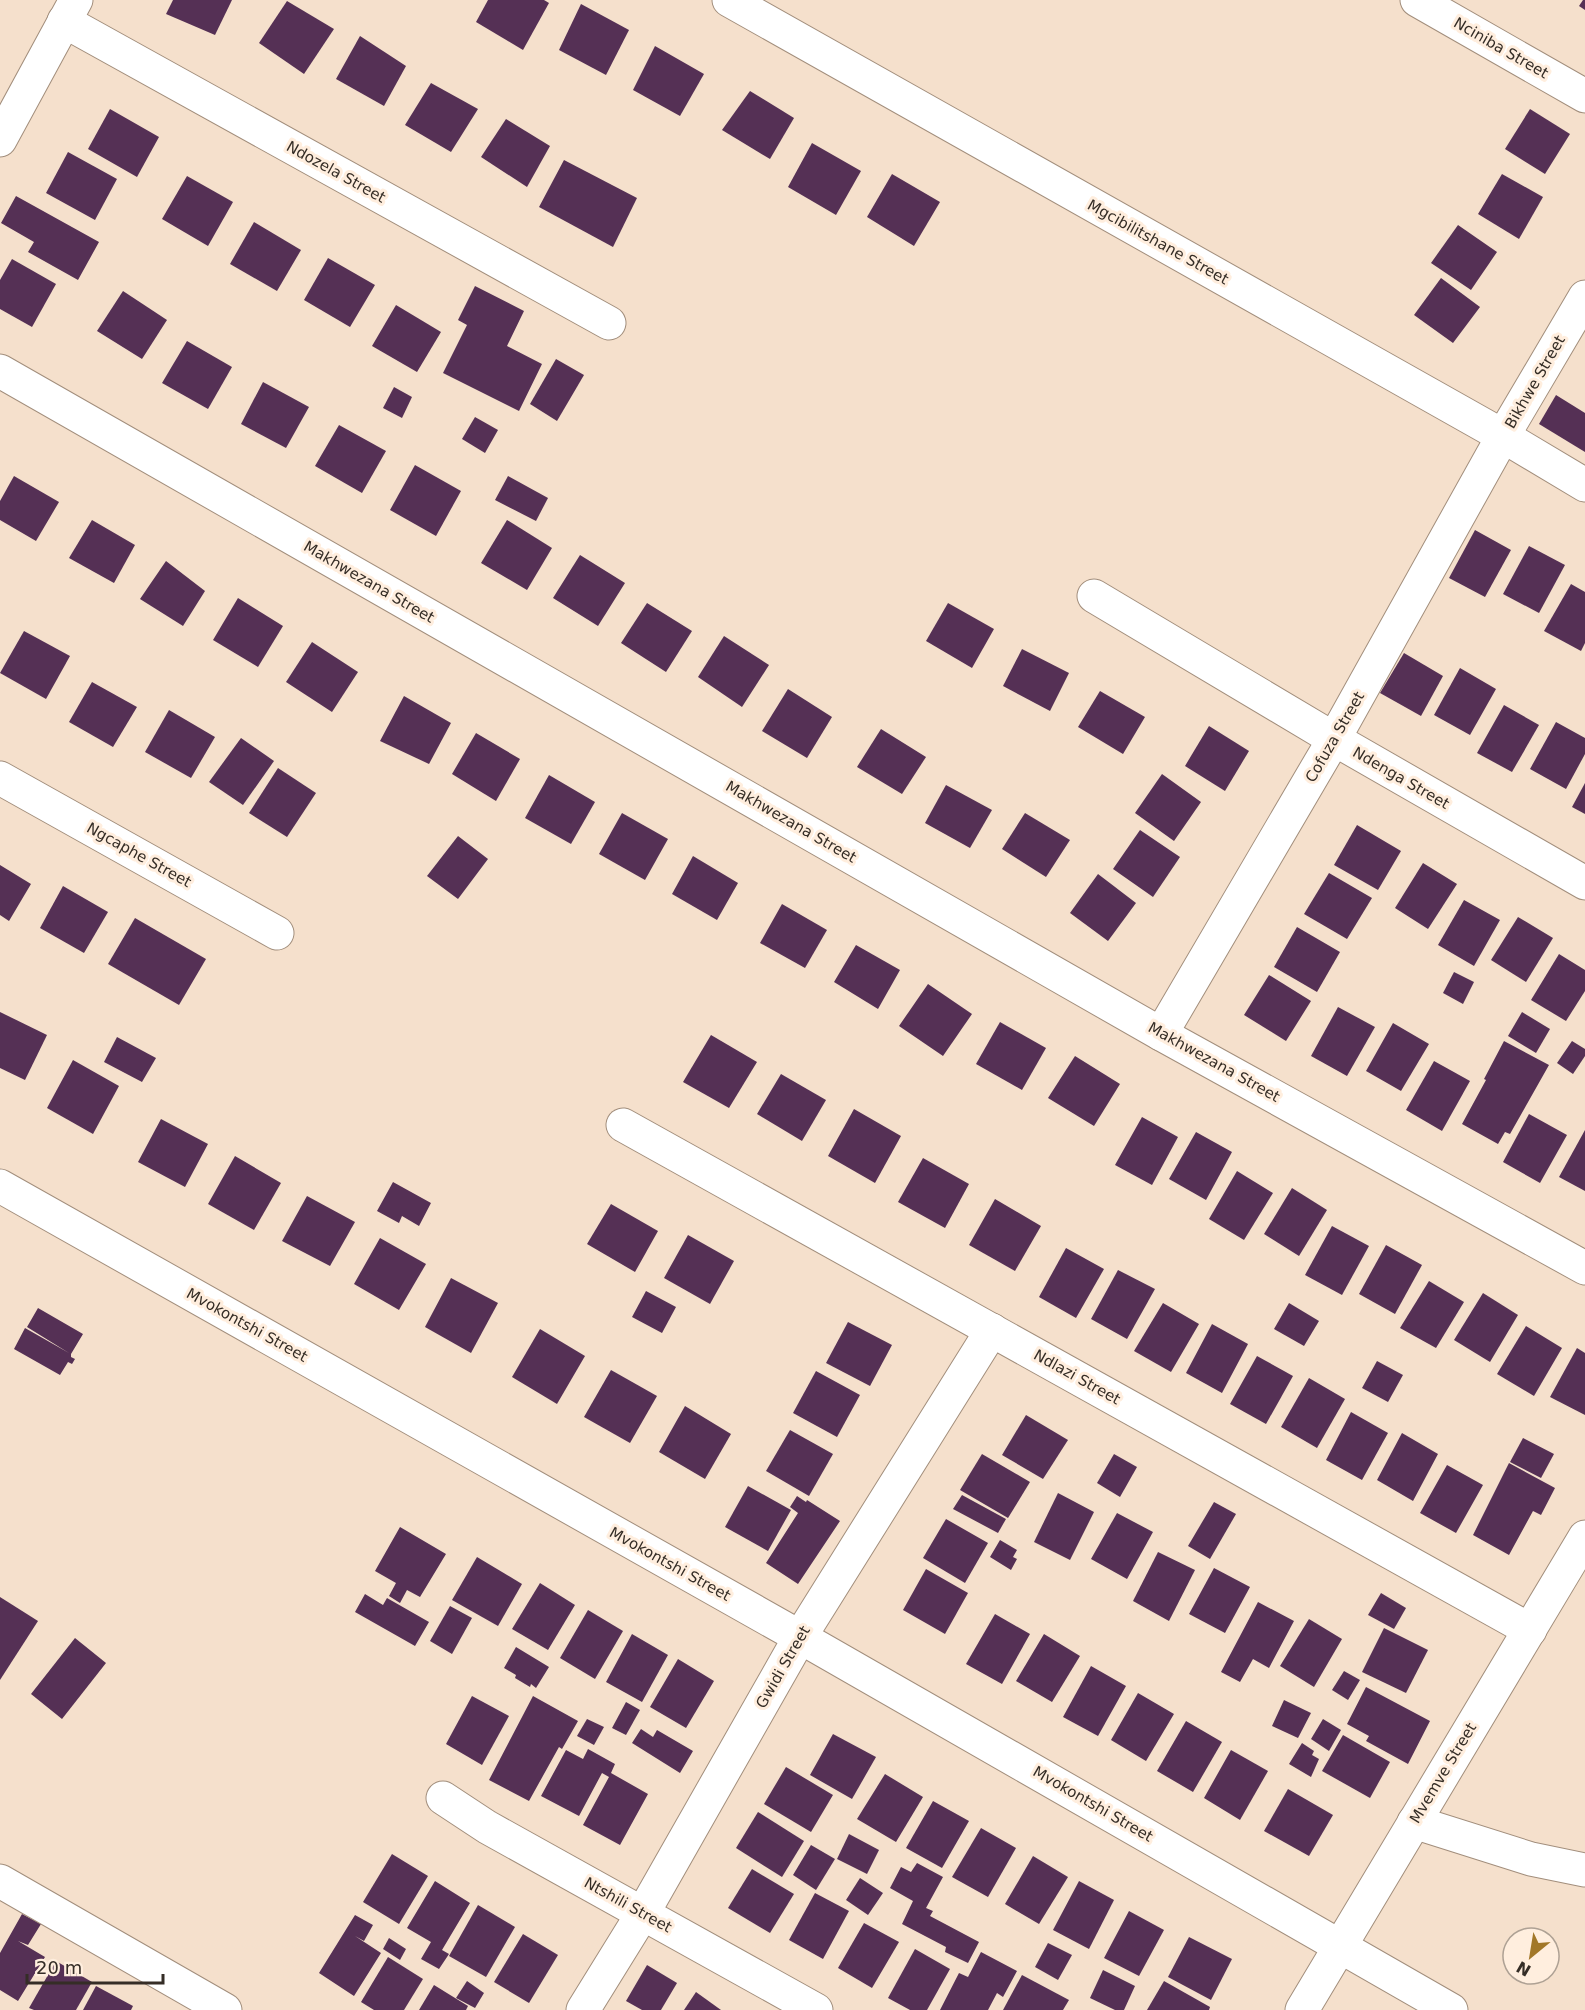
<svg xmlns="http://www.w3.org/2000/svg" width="1585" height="2010" viewBox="0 0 1585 2010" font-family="'DejaVu Sans',sans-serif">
	<rect width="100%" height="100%" fill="#f5e0cc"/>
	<g fill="#553055">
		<polygon points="173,0 232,0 215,35 166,14"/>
		<polygon points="488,0 544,0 549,3 523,50 476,22"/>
		<polygon points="1583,0 1585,0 1585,10 1579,6"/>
		<polygon points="287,1 334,29 304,74 259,43"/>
		<polygon points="581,4 629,30 606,75 559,50"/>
		<polygon points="360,36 406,66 384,106 336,79"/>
		<polygon points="655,46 704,74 680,116 633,90"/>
		<polygon points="431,83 478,109 451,152 405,125"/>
		<polygon points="750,91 794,118 770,159 722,130"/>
		<polygon points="110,109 159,137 137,177 88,149"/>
		<polygon points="1530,109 1570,134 1545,174 1505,149"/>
		<polygon points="506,119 550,146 527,187 481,157"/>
		<polygon points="812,143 861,171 836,215 788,187"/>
		<polygon points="68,152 117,179 95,220 46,193"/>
		<polygon points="564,160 637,198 613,247 539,207"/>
		<polygon points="892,174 940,202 914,246 867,217"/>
		<polygon points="1502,174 1543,197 1519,239 1478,214"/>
		<polygon points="187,176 233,202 208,246 162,219"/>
		<polygon points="16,196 99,242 78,280 28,252 34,242 1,223"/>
		<polygon points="254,222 301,250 277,291 230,264"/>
		<polygon points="1458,225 1497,252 1471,290 1431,263"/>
		<polygon points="328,258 375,285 350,327 304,300"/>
		<polygon points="12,259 56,284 32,327 0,309 0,280"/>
		<polygon points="1441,278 1480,307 1453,343 1414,315"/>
		<polygon points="475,286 524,311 507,346 542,364 519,411 443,373 467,325 458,320"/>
		<polygon points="123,291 167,320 142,359 97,331"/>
		<polygon points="396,305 441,332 417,372 372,346"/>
		<polygon points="187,341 232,367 208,409 162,383"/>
		<polygon points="556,359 584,375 557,421 530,404"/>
		<polygon points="263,382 309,407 286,448 241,424"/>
		<polygon points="394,387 412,397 402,418 383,408"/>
		<polygon points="1556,395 1585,413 1585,452 1539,424"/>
		<polygon points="475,417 498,430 485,453 462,439"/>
		<polygon points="339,425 386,451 362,493 315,466"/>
		<polygon points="415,465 461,491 436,536 390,510"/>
		<polygon points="14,476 59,502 36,541 0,520 0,501"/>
		<polygon points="508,476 548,498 536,521 495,500"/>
		<polygon points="92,520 135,545 114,583 69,558"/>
		<polygon points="507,520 552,548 527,590 481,563"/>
		<polygon points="1475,530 1511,550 1485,597 1449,578"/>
		<polygon points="1529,546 1565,565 1539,613 1503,594"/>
		<polygon points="580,555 625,583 598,626 553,598"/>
		<polygon points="166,561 205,591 183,626 140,599"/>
		<polygon points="1571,584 1585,592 1585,643 1581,651 1544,631"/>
		<polygon points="238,598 283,626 258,667 213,640"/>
		<polygon points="647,603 692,631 666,672 621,643"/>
		<polygon points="948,603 994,629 972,668 926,641"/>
		<polygon points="24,631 70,656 46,699 0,673"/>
		<polygon points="724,636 769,665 742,707 698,677"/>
		<polygon points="312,642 358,672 332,712 286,682"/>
		<polygon points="1022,649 1069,673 1050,711 1003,686"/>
		<polygon points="1404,653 1443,676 1421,716 1380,693"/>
		<polygon points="1460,668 1496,689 1470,735 1434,715"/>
		<polygon points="92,682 137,707 113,747 69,722"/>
		<polygon points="788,689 832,717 807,758 762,731"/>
		<polygon points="1100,691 1145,717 1123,754 1078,727"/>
		<polygon points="404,696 451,723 429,764 380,741"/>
		<polygon points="1504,705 1539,725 1512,772 1477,753"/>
		<polygon points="169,710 215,737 191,778 145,752"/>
		<polygon points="1556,722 1585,738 1585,754 1566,789 1530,769"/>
		<polygon points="1209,726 1249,751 1225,791 1185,766"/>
		<polygon points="881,729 926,757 902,794 857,767"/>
		<polygon points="476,733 520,759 496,801 452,774"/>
		<polygon points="241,738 274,761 243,805 209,782"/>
		<polygon points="278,768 316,793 287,837 249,813"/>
		<polygon points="1162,774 1201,802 1174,841 1135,813"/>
		<polygon points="549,775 595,802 571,844 525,818"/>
		<polygon points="1585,783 1585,814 1572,807"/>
		<polygon points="946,785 992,810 970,848 925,823"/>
		<polygon points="622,813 668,839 645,880 599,854"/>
		<polygon points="1025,813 1070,840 1046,877 1002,849"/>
		<polygon points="1357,825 1401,851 1378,890 1334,865"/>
		<polygon points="1140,830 1180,857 1153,897 1113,869"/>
		<polygon points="458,836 488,859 458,899 427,876"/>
		<polygon points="693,856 738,883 717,920 672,894"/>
		<polygon points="1423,863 1457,884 1428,929 1395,908"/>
		<polygon points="0,865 31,884 9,921 0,915"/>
		<polygon points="1329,873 1372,898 1347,939 1304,914"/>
		<polygon points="1098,874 1136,903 1108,941 1070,913"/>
		<polygon points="63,886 108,912 84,953 40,928"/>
		<polygon points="1464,900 1500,920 1474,966 1438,945"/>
		<polygon points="782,904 827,930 805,968 760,943"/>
		<polygon points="1518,917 1553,938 1526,982 1491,960"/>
		<polygon points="135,918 206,959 179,1005 108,964"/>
		<polygon points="1297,927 1340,952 1317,992 1274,967"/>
		<polygon points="856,945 900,970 878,1009 834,982"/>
		<polygon points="1559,954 1585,970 1585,991 1566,1021 1531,1000"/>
		<polygon points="1454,972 1474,982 1463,1004 1443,993"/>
		<polygon points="1269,975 1311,1001 1286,1041 1244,1015"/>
		<polygon points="928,984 972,1014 943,1056 899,1026"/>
		<polygon points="1338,1007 1375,1027 1347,1076 1311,1056"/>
		<polygon points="0,1012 47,1035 25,1080 0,1068"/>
		<polygon points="1522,1012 1550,1029 1536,1053 1508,1036"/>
		<polygon points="1000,1022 1046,1048 1022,1090 976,1064"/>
		<polygon points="1393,1023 1429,1044 1401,1091 1366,1071"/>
		<polygon points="711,1035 757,1062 729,1108 683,1082"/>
		<polygon points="117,1037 156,1058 142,1082 104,1062"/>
		<polygon points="1504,1041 1549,1065 1510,1134 1505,1132 1498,1144 1462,1124 1486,1080 1484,1079"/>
		<polygon points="1572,1041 1585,1049 1585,1056 1573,1074 1557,1063"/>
		<polygon points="1075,1056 1120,1084 1094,1126 1048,1098"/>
		<polygon points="73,1060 119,1086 93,1134 47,1108"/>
		<polygon points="1434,1061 1470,1081 1442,1131 1406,1110"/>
		<polygon points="781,1074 826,1100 802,1141 757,1114"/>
		<polygon points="854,1109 901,1136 875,1183 828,1156"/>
		<polygon points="1529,1114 1567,1135 1540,1183 1503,1162"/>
		<polygon points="1142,1117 1178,1137 1152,1185 1115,1165"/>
		<polygon points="161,1119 208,1144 185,1187 138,1162"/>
		<polygon points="1585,1130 1585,1191 1559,1177"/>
		<polygon points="1196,1132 1232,1152 1206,1200 1169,1179"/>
		<polygon points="235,1156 281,1183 254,1230 208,1204"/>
		<polygon points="923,1158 969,1184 945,1228 898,1202"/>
		<polygon points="1237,1171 1273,1193 1244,1240 1209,1219"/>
		<polygon points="393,1182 431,1203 419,1226 402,1216 399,1223 377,1211"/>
		<polygon points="1292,1188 1327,1210 1299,1256 1264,1234"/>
		<polygon points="307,1196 355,1222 330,1266 282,1241"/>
		<polygon points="995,1199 1041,1226 1015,1271 969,1245"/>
		<polygon points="611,1204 658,1231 635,1272 587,1244"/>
		<polygon points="1332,1226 1369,1246 1342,1295 1305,1275"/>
		<polygon points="688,1235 734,1261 710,1304 664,1278"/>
		<polygon points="380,1238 426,1264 399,1310 354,1284"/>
		<polygon points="1386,1245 1422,1265 1395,1314 1359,1294"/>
		<polygon points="1066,1248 1104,1269 1076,1318 1039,1297"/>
		<polygon points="1118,1270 1155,1289 1127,1339 1091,1319"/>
		<polygon points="451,1278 498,1303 471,1353 425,1327"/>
		<polygon points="1429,1281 1464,1302 1436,1348 1400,1328"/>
		<polygon points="646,1291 676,1307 662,1333 632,1317"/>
		<polygon points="1483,1293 1518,1315 1490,1362 1454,1340"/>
		<polygon points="1163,1303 1199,1324 1171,1372 1134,1351"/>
		<polygon points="1289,1303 1319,1321 1304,1346 1274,1329"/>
		<polygon points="38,1308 83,1334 71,1354 71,1357 75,1359 72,1364 68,1362 60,1375 14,1349 25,1328 69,1353 27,1327"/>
		<polygon points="848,1322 892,1345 870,1386 826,1363"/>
		<polygon points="1212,1324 1248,1344 1222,1393 1186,1373"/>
		<polygon points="1526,1326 1562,1348 1534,1396 1497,1374"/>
		<polygon points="540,1329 585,1356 557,1404 512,1377"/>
		<polygon points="1577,1348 1585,1353 1585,1415 1550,1397"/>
		<polygon points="1257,1356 1293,1376 1266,1424 1230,1404"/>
		<polygon points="1377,1361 1403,1375 1388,1402 1362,1388"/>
		<polygon points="611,1370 657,1396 630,1443 584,1417"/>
		<polygon points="816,1371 860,1395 837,1437 793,1413"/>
		<polygon points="1309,1378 1345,1399 1317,1448 1281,1427"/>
		<polygon points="685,1406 731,1434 705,1479 659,1452"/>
		<polygon points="1351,1412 1388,1433 1362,1480 1326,1460"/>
		<polygon points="1026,1415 1068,1440 1043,1479 1002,1455"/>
		<polygon points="790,1430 833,1454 809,1496 766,1471"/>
		<polygon points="1402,1433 1438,1454 1413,1501 1377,1480"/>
		<polygon points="1523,1438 1554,1454 1541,1478 1510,1462"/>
		<polygon points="982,1454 1030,1482 1008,1518 960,1490"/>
		<polygon points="1114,1454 1137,1467 1120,1497 1097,1483"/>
		<polygon points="1509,1463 1555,1488 1541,1515 1533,1511 1509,1555 1473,1535"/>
		<polygon points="1447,1465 1483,1485 1456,1533 1420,1513"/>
		<polygon points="748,1486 791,1510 768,1551 725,1527"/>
		<polygon points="1058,1493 1094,1512 1070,1560 1034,1542"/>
		<polygon points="962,1495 1006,1519 998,1533 953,1509"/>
		<polygon points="797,1496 806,1502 807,1500 840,1521 798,1584 766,1563 798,1513 790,1507"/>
		<polygon points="1214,1502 1236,1514 1210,1559 1188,1546"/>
		<polygon points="1117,1513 1153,1532 1127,1579 1091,1559"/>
		<polygon points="946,1519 988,1543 965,1583 923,1558"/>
		<polygon points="400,1527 446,1554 420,1597 407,1590 400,1603 389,1596 396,1583 375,1571"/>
		<polygon points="1000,1540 1017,1550 1013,1557 1017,1559 1011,1570 990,1557"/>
		<polygon points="1158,1552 1195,1570 1169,1621 1133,1601"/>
		<polygon points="477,1557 522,1584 498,1626 452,1600"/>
		<polygon points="1214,1568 1250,1587 1225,1633 1189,1614"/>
		<polygon points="926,1569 968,1593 945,1634 903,1610"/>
		<polygon points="540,1583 575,1605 548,1650 512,1629"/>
		<polygon points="1381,1593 1406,1608 1394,1629 1368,1615"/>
		<polygon points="365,1594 383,1605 387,1598 429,1622 415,1646 355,1612"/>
		<polygon points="0,1597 38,1621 0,1680"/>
		<polygon points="1258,1602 1294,1621 1269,1668 1253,1659 1240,1682 1221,1672"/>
		<polygon points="450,1606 472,1618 452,1654 430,1641"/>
		<polygon points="588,1610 623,1631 595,1679 560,1658"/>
		<polygon points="995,1614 1030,1634 1002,1684 966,1664"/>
		<polygon points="1309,1619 1342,1639 1314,1687 1280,1666"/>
		<polygon points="1384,1628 1428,1650 1406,1693 1362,1672"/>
		<polygon points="632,1634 668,1655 642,1702 606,1682"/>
		<polygon points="1044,1634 1080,1656 1052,1702 1016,1681"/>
		<polygon points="75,1638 106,1663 62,1719 31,1694"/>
		<polygon points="516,1647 549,1667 536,1688 531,1684 530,1687 515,1678 516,1675 504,1668"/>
		<polygon points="678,1659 714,1681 686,1728 650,1707"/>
		<polygon points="1091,1666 1126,1686 1098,1736 1063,1717"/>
		<polygon points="1344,1671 1360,1680 1348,1700 1332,1690"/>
		<polygon points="1366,1687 1430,1721 1408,1764 1366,1741 1369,1736 1347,1724"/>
		<polygon points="1138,1693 1174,1714 1146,1761 1111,1740"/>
		<polygon points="472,1696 509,1716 482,1765 446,1744"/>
		<polygon points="533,1696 578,1721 562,1749 559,1747 529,1801 489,1780"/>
		<polygon points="1284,1700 1311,1713 1298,1738 1272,1726"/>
		<polygon points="626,1702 640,1710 626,1735 612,1728"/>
		<polygon points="587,1719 604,1727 594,1745 577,1736"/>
		<polygon points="1323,1719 1341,1730 1329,1751 1311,1739"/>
		<polygon points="1186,1721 1222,1742 1193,1792 1157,1771"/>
		<polygon points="641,1729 653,1737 657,1730 693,1751 680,1773 632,1743"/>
		<polygon points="833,1734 876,1757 852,1799 810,1775"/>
		<polygon points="1343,1735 1390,1762 1370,1798 1322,1771"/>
		<polygon points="1302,1743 1314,1751 1312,1755 1319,1759 1311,1777 1289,1764"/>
		<polygon points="588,1749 615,1764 611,1773 648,1794 620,1845 583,1825 609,1777 602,1773 579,1816 541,1796 566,1750 583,1759"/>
		<polygon points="1231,1750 1268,1771 1240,1820 1204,1798"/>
		<polygon points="786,1767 833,1795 811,1832 764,1804"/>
		<polygon points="885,1774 923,1797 896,1842 857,1819"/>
		<polygon points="1288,1789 1333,1815 1309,1856 1264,1831"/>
		<polygon points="933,1801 969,1821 942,1868 906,1848"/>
		<polygon points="758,1812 804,1841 782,1877 736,1848"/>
		<polygon points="981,1828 1016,1848 988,1897 952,1877"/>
		<polygon points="849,1834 879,1850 867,1874 837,1859"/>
		<polygon points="811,1845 835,1859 816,1890 793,1875"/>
		<polygon points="392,1854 428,1876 399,1924 363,1902"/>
		<polygon points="1033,1856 1068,1877 1039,1924 1005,1904"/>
		<polygon points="917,1863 943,1877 926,1908 933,1911 930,1916 979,1942 968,1963 945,1952 946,1947 902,1924 913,1901 890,1888 901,1867 911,1872"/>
		<polygon points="752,1869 794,1894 770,1933 728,1908"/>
		<polygon points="860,1878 883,1893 868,1915 846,1900"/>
		<polygon points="435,1881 470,1903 442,1950 449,1954 439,1969 421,1959 431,1942 407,1928"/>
		<polygon points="1079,1881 1114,1900 1089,1949 1053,1930"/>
		<polygon points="815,1893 849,1911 823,1959 789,1940"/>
		<polygon points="478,1905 515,1927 486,1977 449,1956"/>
		<polygon points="1129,1911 1164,1930 1139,1976 1104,1958"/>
		<polygon points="22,1914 41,1924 28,1945 18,1941 45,1957 18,2001 0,1990 0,1953"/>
		<polygon points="355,1915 373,1925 364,1941 355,1936 381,1953 354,1996 319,1973"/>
		<polygon points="864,1923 899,1942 872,1988 838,1968"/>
		<polygon points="523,1934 558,1955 529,2003 494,1982"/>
		<polygon points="1189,1937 1232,1959 1211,2000 1168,1977"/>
		<polygon points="389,1938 406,1949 400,1960 383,1949"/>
		<polygon points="1048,1943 1072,1955 1058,1980 1035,1967"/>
		<polygon points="915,1949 950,1969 927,2010 910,2010 888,1998"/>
		<polygon points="981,1952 1017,1971 1003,1997 997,1993 988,2010 940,2010 959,1973 968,1977"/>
		<polygon points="388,1957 423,1979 404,2010 374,2010 361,2002"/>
		<polygon points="56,1961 92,1982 76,2010 34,2010 29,2008"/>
		<polygon points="647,1965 677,1983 661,2010 642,2010 626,2001"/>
		<polygon points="1103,1970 1135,1986 1124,2010 1115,2010 1090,1998"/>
		<polygon points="1022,1975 1069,2000 1063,2010 1003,2010"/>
		<polygon points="467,1981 484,1993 475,2008 456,1998"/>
		<polygon points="1164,1981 1210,2007 1209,2010 1147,2010"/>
		<polygon points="434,1985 468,2006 466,2010 419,2010"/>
		<polygon points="96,1986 133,2006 131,2010 83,2010"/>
		<polygon points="696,1992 721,2010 684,2010"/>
	</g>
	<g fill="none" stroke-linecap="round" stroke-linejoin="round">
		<g stroke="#a28e7c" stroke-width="35">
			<g id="minor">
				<polyline points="729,0 1503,436 1585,485"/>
				<polyline points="1417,0 1585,96"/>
				<polyline points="64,21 609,323"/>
				<polyline points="0,140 76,0"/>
				<polyline points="0,371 1161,1034 1585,1268"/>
				<polyline points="1094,596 1334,739 1585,883"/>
				<polyline points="0,778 277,933"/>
				<polyline points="1161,1034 1334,739 1503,436 1585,297"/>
				<polyline points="623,1125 1530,1630"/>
				<polyline points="0,1186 800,1637 1451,2010"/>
				<polyline points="443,1798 487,1827 816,2010"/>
				<polyline points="1414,1822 1531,1859 1585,1870"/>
				<polyline points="0,1881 225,2010"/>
				<polyline points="583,2010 643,1913 800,1637 992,1330"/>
				<polyline points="1302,2010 1585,1537"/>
			</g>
		</g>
		<use href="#minor" stroke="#fff" stroke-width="33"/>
	</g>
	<g text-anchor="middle" stroke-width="6" stroke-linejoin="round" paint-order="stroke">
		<g font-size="15" fill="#352d26" stroke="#ffeede">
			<text transform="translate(1501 48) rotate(30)" y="5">Nciniba Street</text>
			<text transform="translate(336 172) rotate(29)" y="5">Ndozela Street</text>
			<text transform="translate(1158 242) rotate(29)" y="5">Mgcibilitshane Street</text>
			<text transform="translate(1535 382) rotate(-60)" y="5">Bikhwe Street</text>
			<text transform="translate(369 582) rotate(30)" y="5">Makhwezana Street</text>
			<text transform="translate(1335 737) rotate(-60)" y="5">Cofuza Street</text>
			<text transform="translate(1401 778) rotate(30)" y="5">Ndenga Street</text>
			<text transform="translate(791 822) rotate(30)" y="5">Makhwezana Street</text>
			<text transform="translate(139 855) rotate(29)" y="5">Ngcaphe Street</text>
			<text transform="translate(1214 1062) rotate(29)" y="5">Makhwezana Street</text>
			<text transform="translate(247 1325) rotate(29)" y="5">Mvokontshi Street</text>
			<text transform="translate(1077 1377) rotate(29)" y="5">Ndlazi Street</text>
			<text transform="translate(670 1564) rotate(29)" y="5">Mvokontshi Street</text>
			<text transform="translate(783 1667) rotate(-60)" y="5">Gwidi Street</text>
			<text transform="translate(1443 1773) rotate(-59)" y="5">Mvemve Street</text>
			<text transform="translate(1093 1804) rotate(30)" y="5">Mvokontshi Street</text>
			<text transform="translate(628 1905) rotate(29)" y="5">Ntshili Street</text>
		</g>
	</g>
	<g transform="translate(1531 1956) rotate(210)"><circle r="28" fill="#ffeede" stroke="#aea194" stroke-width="1.5"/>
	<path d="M0-4.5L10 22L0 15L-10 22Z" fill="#a27728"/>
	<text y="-9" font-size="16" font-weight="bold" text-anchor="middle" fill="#352d26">N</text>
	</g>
	<path d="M27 1974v9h136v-9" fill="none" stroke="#352d26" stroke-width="3"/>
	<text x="36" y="1974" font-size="18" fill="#352d26" stroke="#ffeede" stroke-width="4.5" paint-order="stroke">20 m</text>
</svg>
